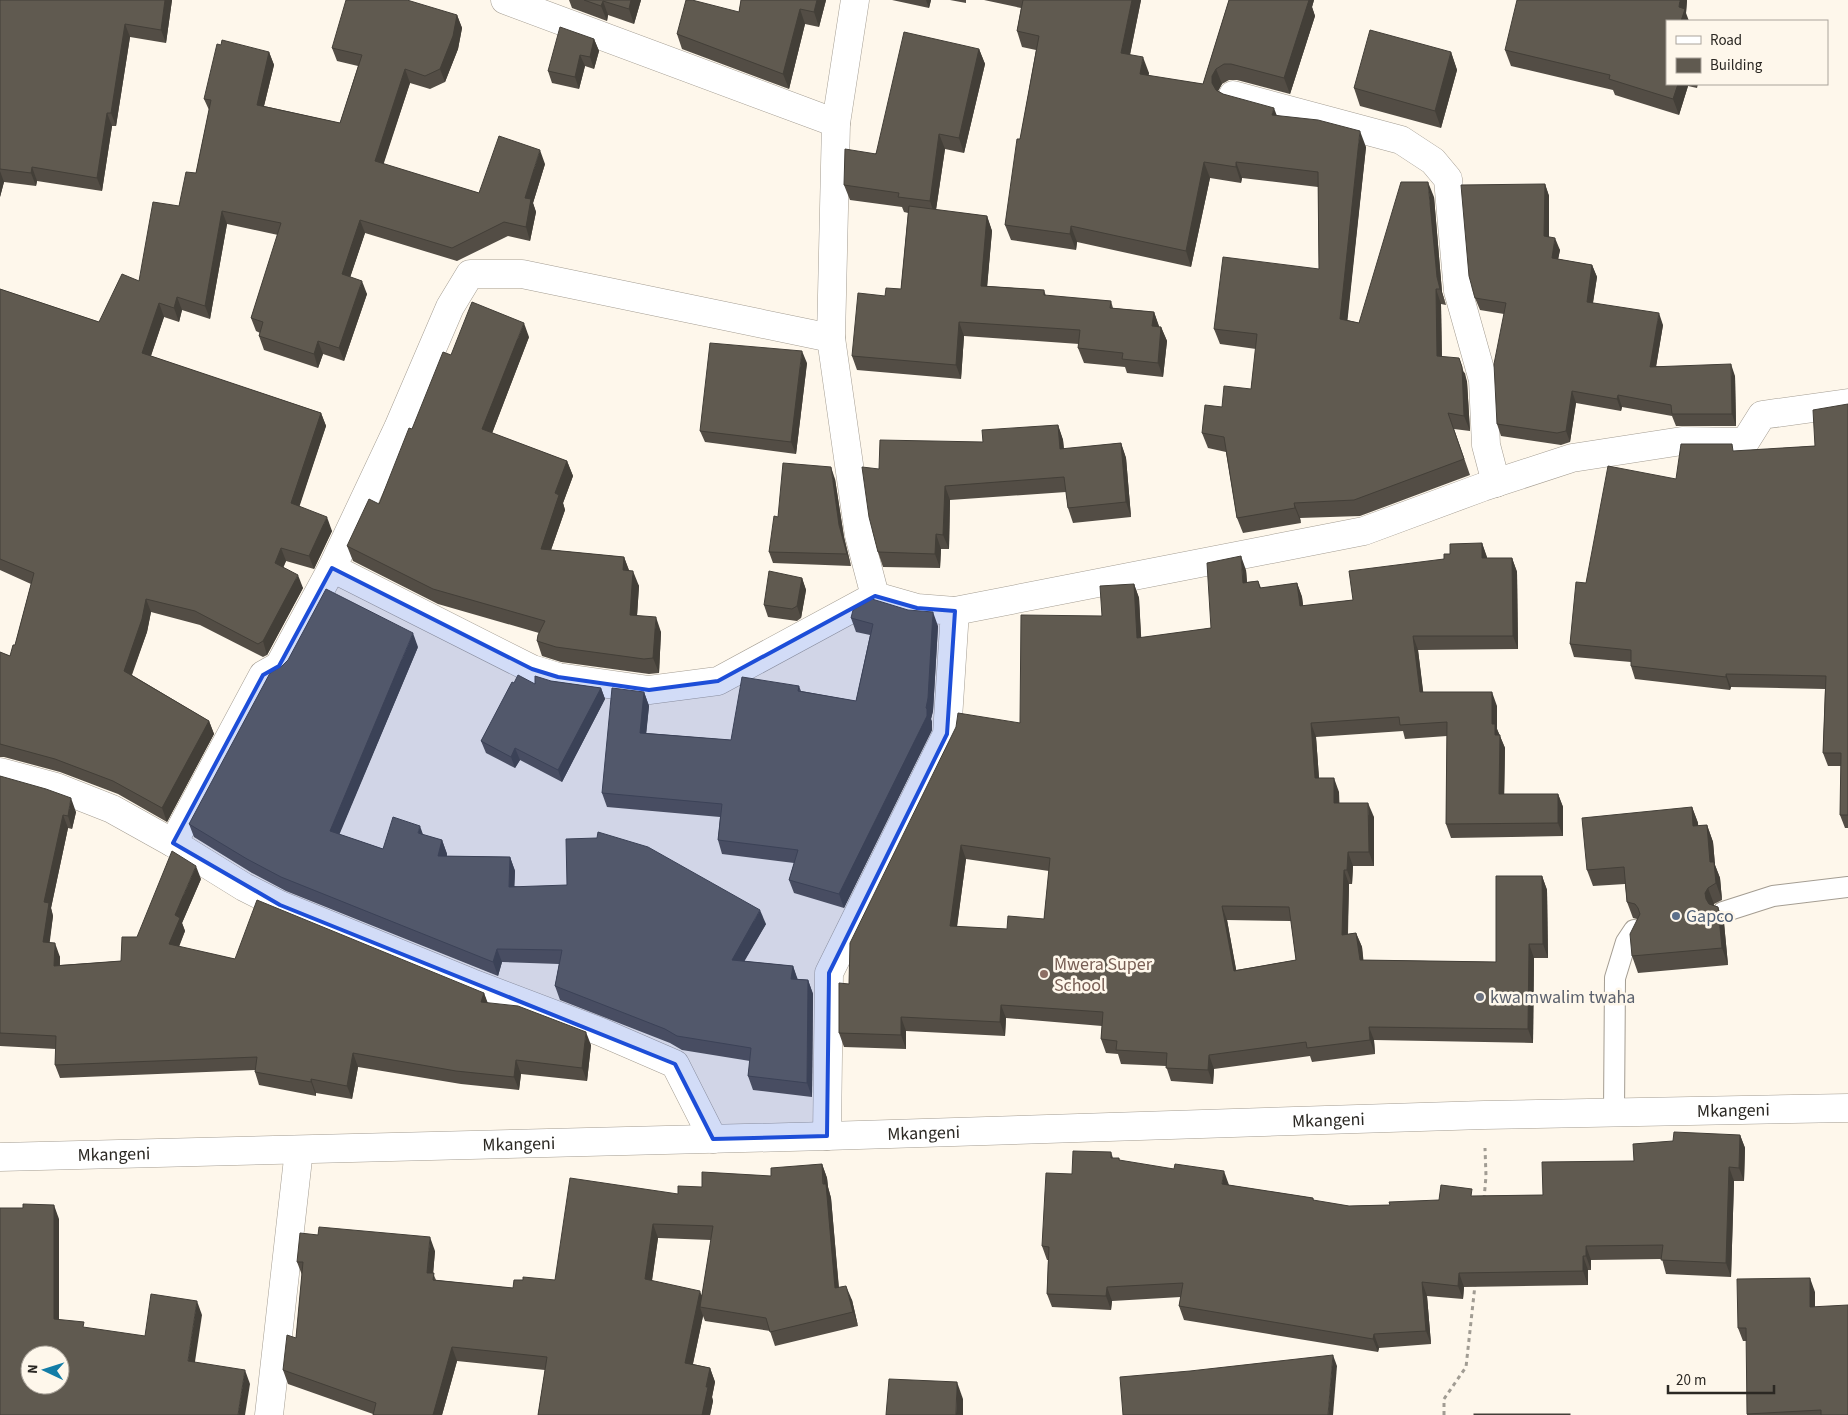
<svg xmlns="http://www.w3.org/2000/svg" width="1848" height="1415" viewBox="0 0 1848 1415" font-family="'Source Sans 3',sans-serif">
	<rect width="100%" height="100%" fill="#fef7eb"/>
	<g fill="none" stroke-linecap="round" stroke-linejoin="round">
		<g stroke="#a49d92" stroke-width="22">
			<g id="service">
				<polyline points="1723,912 1773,896 1848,887"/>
				<polyline points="1614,1112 1615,978 1626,942 1634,930"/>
			</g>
		</g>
		<g stroke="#a49d92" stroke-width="29">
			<g id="minor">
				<polyline points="505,0 836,123"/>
				<polyline points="1233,95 1401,140 1433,161 1448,179 1458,291 1483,380 1486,445 1496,483"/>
				<polyline points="332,568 532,669 558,677 649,690 718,681 875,596"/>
				<polyline points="955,611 1364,531 1483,487 1572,458 1682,441 1745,442 1762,415 1848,403"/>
				<polyline points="0,772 56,787 112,809 173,843 244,887 280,905 472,983 601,1032 675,1064 713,1139"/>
				<polyline points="173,843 263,675 279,666 332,568 398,428 450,307 470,274 522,274 831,338"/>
				<polyline points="827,1136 829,973 947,734 955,611 917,608 875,596 859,535 831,338 836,123 855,0"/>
				<polyline points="269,1415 299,1150"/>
			</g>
		</g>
		<g stroke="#a49d92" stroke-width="29">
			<g id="tertiary">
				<path id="s1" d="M0,1157L827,1136L1484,1115L1848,1108"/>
			</g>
		</g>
		<g stroke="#a19c93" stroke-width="3" stroke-dasharray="4 4" stroke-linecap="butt">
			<polyline points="1484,1199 1486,1176 1485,1148"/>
			<polyline points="1444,1415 1444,1399 1466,1367 1475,1285"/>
		</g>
		<use href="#service" stroke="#fff" stroke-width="20"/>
		<use href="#minor" stroke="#fff" stroke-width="28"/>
		<use href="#tertiary" stroke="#fff" stroke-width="28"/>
	</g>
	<g fill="#534d45" fill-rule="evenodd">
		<polygon points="0,0 172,0 166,43 130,37 116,126 112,126 102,191 37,181 36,186 4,182 0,197"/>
		<polygon points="569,0 641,0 634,24 608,15 607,21 572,8"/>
		<polygon points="741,0 826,0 819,27 805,24 789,89 682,49 677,34 739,12"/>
		<polygon points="892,0 931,0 929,8"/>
		<polygon points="950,0 966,0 966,3"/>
		<polygon points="984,0 1141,0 1130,55 1149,73 1148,76 1203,84 1229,0 1314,0 1312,7 1315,16 1290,94 1237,80 1229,80 1222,84 1218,91 1223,94 1277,115 1366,147 1347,320 1359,323 1434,197 1442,292 1446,305 1441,304 1442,356 1465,373 1467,382 1470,431 1454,429 1470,475 1360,516 1300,518 1301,523 1243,533 1237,518 1226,452 1208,448 1202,433 1222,407 1251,389 1256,349 1220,344 1214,329 1319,269 1318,187 1242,178 1241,183 1210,178 1191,267 1077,242 1076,250 1011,240 1005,225 1036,50 1022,47 1017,31 1021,8"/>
		<polygon points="1687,0 1686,13 1667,84 1698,84 1697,88 1688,86 1679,115 1615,95 1613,90 1511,66 1505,50"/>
		<polygon points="457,15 462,28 458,49 445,82 430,89 410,83 383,164 479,193 545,164 533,203 536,212 530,241 508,236 457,261 365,233 350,277 367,294 357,323 344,361 323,354 318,368 264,350 259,336 260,333 256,331 251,318 278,235 227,224 210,319 182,310 179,322 164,317 151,356 321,413 326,426 299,506 332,531 314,569 286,561 283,567 303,588 267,655 263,657 200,625 151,612 147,632 132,675 209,721 214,734 167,822 118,794 60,772 4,757 0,757 0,652 10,656 15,645 31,584 0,570 0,289 99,322 139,281 179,206 196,173 209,110 204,99 269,52 274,65 264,106 340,123 358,66 337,61 332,48"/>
		<polygon points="594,39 599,51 594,69 585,66 579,89 552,83 548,71"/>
		<polygon points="979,49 985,64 964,153 945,149 936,210 987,216 992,231 987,286 1044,290 1046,296 1111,301 1113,308 1154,312 1159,327 1161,327 1167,341 1163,377 1127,373 1125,367 1084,363 1078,348 1079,344 964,336 961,379 857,370 852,356 885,296 901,289 908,213 904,212 902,207 850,200 844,185"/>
		<polygon points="1451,52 1457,70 1441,128 1360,106 1354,88"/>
		<polygon points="1545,184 1549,196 1549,237 1560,250 1558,259 1592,265 1597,277 1593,303 1663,325 1656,366 1735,376 1736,426 1676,426 1672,416 1622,407 1621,411 1576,403 1570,442 1561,445 1501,436 1497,424 1504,314 1480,310 1475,298"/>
		<polygon points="529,337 492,433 567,461 573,476 563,503 565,510 551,550 624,557 629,570 639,586 637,616 661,632 659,673 649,674 561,662 542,656 537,641 539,633 438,604 353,561 347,546 379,504 412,429 451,355"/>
		<polygon points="807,363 796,454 705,442 700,431"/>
		<polygon points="1848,404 1848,828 1845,828 1840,815 1841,766 1828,766 1823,753 1825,689 1731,687 1730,690 1635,679 1631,666 1631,662 1574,657 1570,644 1586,583 1676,479 1735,451 1815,446"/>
		<polygon points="1058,425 1063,440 1064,449 1121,443 1126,458 1131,517 1073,523 1068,508 1066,492 950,500 949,549 941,549 940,568 883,567 878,552 879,469 983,442"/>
		<polygon points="835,479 844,537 851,566 773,563 769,552 778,517"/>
		<path d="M1482,543L1487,558H1512L1517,572L1518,649L1418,650L1423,692L1497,706V729L1505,748L1504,794H1558L1563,807V836L1451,838L1446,824L1447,736L1405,739L1403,731L1316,737L1319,778L1339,792V803L1374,817V866H1353L1352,884H1349L1348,934L1356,933L1362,947L1363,960L1496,962L1542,876L1547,890L1548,958H1534L1533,1043L1374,1040L1375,1054L1312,1062L1310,1056L1214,1069L1213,1084L1171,1081L1166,1066L1121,1064L1118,1054L1106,1053L1101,1039L1102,1026L1006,1018L1005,1036L906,1031V1049L844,1047L839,1033L849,984L1020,723L1102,616L1134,584L1139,598L1141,638L1211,628L1246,570L1247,582L1258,581L1261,588L1297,583L1302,597L1303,606L1353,600L1444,559L1450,554ZM966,859L1049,871L1044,919L1007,929L957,927ZM1227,920L1291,921L1296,960L1236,970Z"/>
		<polygon points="802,578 806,590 801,618 797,621 768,617 764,605"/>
		<polygon points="851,618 938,626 933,711 931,719 932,722 932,730 844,908 794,893 789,880 794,863 722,854 718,840 720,817 607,807 602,793 644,692 649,706 646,733 731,740 799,686 801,691 856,701 870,635 856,632"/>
		<polygon points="418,647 339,834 383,849 423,835 442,840 447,854 447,856 510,857 515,871 514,886 766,924 744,961 793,966 797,979 808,980 813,994 812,1097 753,1090 748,1076 750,1061 682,1050 670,1043 560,1000 555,986 559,964 502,962 498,976 286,891 252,873 194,837 189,824"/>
		<polygon points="551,681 601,688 605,699 562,782 520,760 515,768 486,753 481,741 514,683 535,684"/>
		<polygon points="0,776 76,812 72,829 68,828 51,908 53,916 49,943 60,957 60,965 121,961 137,937 201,879 182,923 185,931 179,947 235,959 484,993 487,1003 591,1045 587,1081 521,1074 519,1090 461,1084 358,1067 352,1099 316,1093 316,1096 259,1085 255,1072 255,1070 60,1078 55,1065 56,1049 0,1046"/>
		<polygon points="1692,807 1698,823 1698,826 1707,825 1713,842 1715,865 1720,878 1722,900 1714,904 1713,906 1718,907 1724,923 1728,965 1638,973 1632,956 1637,919 1633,918 1627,902 1625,884 1593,886 1587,870"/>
		<polygon points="1740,1135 1745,1148 1744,1181 1734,1181 1731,1277 1666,1274 1662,1259 1591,1260 1591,1270 1588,1270 1588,1285 1464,1287 1463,1299 1427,1296 1431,1344 1379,1348 1378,1352 1184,1320 1179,1306 1181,1297 1112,1301 1111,1310 1052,1307 1047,1294 1048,1260 1047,1260 1042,1246 1111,1152 1113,1158 1119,1158 1120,1161 1229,1185 1313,1198 1314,1201 1349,1206 1390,1205 1439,1200 1475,1196 1543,1195 1634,1161 1673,1141"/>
		<path d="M822,1164L827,1178L828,1187L831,1198L839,1288L852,1300L858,1326L775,1346L770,1331L705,1321L703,1316L693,1364L710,1368L715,1382L712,1397L713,1401L710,1415H538L545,1370L457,1361L442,1415H373V1414L288,1384L283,1370L296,1338L302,1275L297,1262L435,1251L433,1273L436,1280L513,1288L523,1280H555L678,1194L702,1187L771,1176ZM658,1238L711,1240L702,1295L652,1281Z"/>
		<polygon points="1815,1292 1815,1307 1848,1415 1747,1415 1747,1341 1743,1341 1738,1328"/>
	</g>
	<g fill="#433f38">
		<polygon points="165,0 172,0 166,43 161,30"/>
		<polygon points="631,0 641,0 634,24 629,9"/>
		<polygon points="817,0 826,0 819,27 814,12"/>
		<polygon points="926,0 931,0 929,8"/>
		<polygon points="1132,0 1141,0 1127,69 1121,53"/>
		<polygon points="1304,0 1314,0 1312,7 1315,16 1290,94 1284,78"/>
		<polygon points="1680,0 1687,0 1686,13 1689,21 1681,21 1679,7"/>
		<polygon points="603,1 608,15 607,21 601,6"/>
		<polygon points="800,9 805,24 789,89 783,74"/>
		<polygon points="457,15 462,28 458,49 445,82 440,69"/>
		<polygon points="125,24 130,37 116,126 111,113"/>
		<polygon points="594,39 599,51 594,69 590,57"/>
		<polygon points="979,49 985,64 964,153 959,138"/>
		<polygon points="269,52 274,65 261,118 257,105"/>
		<polygon points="1451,52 1457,70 1441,128 1435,111"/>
		<polygon points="580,55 585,66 579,89 575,77"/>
		<polygon points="1143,57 1149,73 1146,90 1140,74"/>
		<polygon points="405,69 410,83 380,175 375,161"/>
		<polygon points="1216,69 1222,84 1218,91 1218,99 1212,83 1212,76"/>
		<polygon points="1678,84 1687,84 1688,86 1679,115 1673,99"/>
		<polygon points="1274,108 1280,124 1272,115"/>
		<polygon points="107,113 112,126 102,191 97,178"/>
		<polygon points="1360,131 1366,147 1346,334 1340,319"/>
		<polygon points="939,134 945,149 935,216 930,201"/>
		<polygon points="540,150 545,164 533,203 536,212 530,241 526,227 525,198"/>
		<polygon points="1204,162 1210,178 1191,267 1186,251"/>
		<polygon points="1236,162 1242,178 1241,183 1236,167"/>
		<polygon points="32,167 37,181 36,186 31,173"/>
		<polygon points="0,171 4,182 0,197"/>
		<polygon points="1428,182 1434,197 1442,292 1446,305 1440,289 1437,277"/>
		<polygon points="1545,184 1549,196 1549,248 1544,236"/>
		<polygon points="222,211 227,224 210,319 205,306"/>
		<polygon points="987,216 992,231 986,300 981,286"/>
		<polygon points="360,220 365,233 347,287 342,274"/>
		<polygon points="1071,226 1077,242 1076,250 1070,234"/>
		<polygon points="1555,238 1560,250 1556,270 1552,258"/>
		<polygon points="1592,265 1597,277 1591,314 1587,302"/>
		<polygon points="362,281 367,294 344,361 339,348"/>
		<polygon points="1436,289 1441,304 1442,372 1437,356"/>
		<polygon points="177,297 182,310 179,322 174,308"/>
		<polygon points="159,303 164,317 147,367 142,353"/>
		<polygon points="1154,312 1159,326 1158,341 1152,326"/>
		<polygon points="1659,313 1663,325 1654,379 1650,367"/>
		<polygon points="959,322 964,336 961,379 956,365"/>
		<polygon points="524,323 529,337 488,444 482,429"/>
		<polygon points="1161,327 1167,341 1163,377 1158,363"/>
		<polygon points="318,341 323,354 318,368 314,354"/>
		<polygon points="802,351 807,363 796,454 791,442"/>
		<polygon points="1459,358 1467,382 1470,431 1464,416"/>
		<polygon points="1731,364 1735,376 1736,426 1732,414"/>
		<polygon points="1572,391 1576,403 1570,442 1566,431"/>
		<polygon points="1618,395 1622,407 1621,411 1617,399"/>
		<polygon points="321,413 326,426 296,517 291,503"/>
		<polygon points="1058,425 1063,440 1065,464 1060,449"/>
		<polygon points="1121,443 1126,458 1131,517 1126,502"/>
		<polygon points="567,461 573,476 563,503 565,510 546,564 541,549 555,493"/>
		<polygon points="831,467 835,479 844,537 851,566 847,554 839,525"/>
		<polygon points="945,486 950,500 949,549 943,535"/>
		<polygon points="1294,503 1300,518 1301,523 1295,508"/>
		<polygon points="327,517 332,531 314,569 309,556"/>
		<polygon points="936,534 941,549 940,568 935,554"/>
		<polygon points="1482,543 1487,557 1488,572 1482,558"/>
		<polygon points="281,548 286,561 280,576 275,563"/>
		<polygon points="1241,556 1246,570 1248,597 1243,583"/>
		<polygon points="624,557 629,571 623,570"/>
		<polygon points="1512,558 1517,572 1518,649 1513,636"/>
		<polygon points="633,571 639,586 636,630 630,615"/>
		<polygon points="298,575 303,588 267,655 263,641"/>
		<polygon points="802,578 806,590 801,618 797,606"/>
		<polygon points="1297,583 1302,597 1305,620 1300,606"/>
		<polygon points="1134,584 1139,598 1142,652 1137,638"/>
		<polygon points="146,599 151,612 147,632 128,684 124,671"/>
		<polygon points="933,612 938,626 933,711 931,719 932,722 932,730 844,908 839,894 926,708"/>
		<polygon points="656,617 661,632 659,673 653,658"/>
		<polygon points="413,633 418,647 335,845 330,831"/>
		<polygon points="1413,636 1418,650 1425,706 1420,692"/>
		<polygon points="1726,674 1731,687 1730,690 1726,677"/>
		<polygon points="601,688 605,699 562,782 558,770"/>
		<polygon points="644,692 649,706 645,746 640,733"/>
		<polygon points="1492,692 1497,706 1497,729 1505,748 1504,808 1499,794 1492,724"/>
		<polygon points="209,721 214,734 167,822 162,808"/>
		<polygon points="1311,723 1316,737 1320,792 1315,778"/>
		<polygon points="515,748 520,760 515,768 511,757"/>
		<polygon points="1334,778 1339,792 1340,817 1334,803"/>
		<polygon points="1558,794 1563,807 1563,836 1558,823"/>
		<polygon points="71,798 76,812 72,829 68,816"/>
		<polygon points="1368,803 1374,817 1374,866 1369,852"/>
		<polygon points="1692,807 1698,823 1699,843 1693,826"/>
		<polygon points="63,815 68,828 51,908 53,916 48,956 43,942 44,902"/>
		<polygon points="1707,825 1713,842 1715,865 1720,878 1722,900 1716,883 1710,862"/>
		<polygon points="420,826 425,840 418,833"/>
		<polygon points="442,840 447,854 443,870 438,856"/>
		<polygon points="961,845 966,859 955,940 950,926"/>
		<polygon points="1348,852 1353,866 1352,884 1347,870"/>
		<polygon points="510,857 515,871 514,900 509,887"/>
		<polygon points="196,866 201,879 182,923 185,931 174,958 169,944 175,915"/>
		<polygon points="1344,870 1349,884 1347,949 1342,935"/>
		<polygon points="1542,876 1547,890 1548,958 1543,944"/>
		<polygon points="1708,888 1714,904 1711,910 1706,899 1705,893"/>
		<polygon points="1222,906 1227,920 1239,985 1234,971"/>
		<polygon points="1718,907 1724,923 1728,965 1722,948"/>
		<polygon points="760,910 766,924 737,974 732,960"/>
		<polygon points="1356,933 1362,947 1365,974 1360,960"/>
		<polygon points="55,943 60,957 59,979 54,966"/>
		<polygon points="1529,944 1534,958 1533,1043 1528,1029"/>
		<polygon points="497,949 502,962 498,976 493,962"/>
		<polygon points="793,966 798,980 791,979"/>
		<polygon points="808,980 813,994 812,1097 807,1083"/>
		<polygon points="484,993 489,1006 481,1002"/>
		<polygon points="1001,1005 1006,1018 1005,1036 1000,1022"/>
		<polygon points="901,1017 906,1031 906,1049 901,1035"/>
		<polygon points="1369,1027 1374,1040 1375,1054 1370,1040"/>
		<polygon points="586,1032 591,1045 587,1081 582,1068"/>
		<polygon points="353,1053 358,1067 352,1099 347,1086"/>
		<polygon points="1209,1055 1214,1069 1213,1084 1208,1070"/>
		<polygon points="516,1060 521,1074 519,1090 514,1077"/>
		<polygon points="311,1079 316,1093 316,1096 311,1082"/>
		<polygon points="1740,1135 1745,1148 1744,1181 1739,1168"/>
		<polygon points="822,1164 827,1178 828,1187 831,1198 840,1302 835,1288"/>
		<polygon points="1729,1167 1734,1181 1731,1277 1726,1263"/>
		<polygon points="1224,1171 1229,1185 1227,1198 1222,1184"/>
		<polygon points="54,1205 59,1219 59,1333 54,1319"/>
		<polygon points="653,1224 658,1238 650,1293 645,1279"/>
		<polygon points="430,1237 435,1251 432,1287 427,1273"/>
		<polygon points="1586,1246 1591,1260 1591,1270 1586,1256"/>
		<polygon points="1583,1256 1588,1270 1588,1285 1583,1271"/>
		<polygon points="1459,1273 1464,1287 1463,1299 1458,1286"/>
		<polygon points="1810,1278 1815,1292 1815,1321 1810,1307"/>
		<polygon points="1422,1282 1427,1296 1431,1344 1426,1331"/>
		<polygon points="846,1286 852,1300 858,1326 853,1312"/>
		<polygon points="1107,1287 1112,1301 1111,1310 1106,1296"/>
		<polygon points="700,1291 705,1305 700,1307 703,1316 690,1377 685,1363"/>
		<polygon points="197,1301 202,1315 193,1375 188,1361"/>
		<polygon points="1374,1334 1379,1348 1378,1352 1373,1339"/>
		<polygon points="452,1347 457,1361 442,1415 433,1415"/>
		<polygon points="1333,1355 1337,1366 1333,1415 1328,1415"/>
		<polygon points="710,1368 715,1382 712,1397 713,1401 710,1415 702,1415 706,1387"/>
		<polygon points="245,1370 250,1384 245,1415 238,1415"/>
		<polygon points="957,1382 963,1399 963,1415 956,1415"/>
	</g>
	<g fill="#605a50" stroke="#433f38" fill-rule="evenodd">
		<polygon points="0,0 165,0 161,30 125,24 111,113 107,113 97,178 32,167 31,173 0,169"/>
		<polygon points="346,0 407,0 457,15 453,36 440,69 425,76 405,69 375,161 479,193 499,136 540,150 525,198 531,199 526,227 504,222 452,248 360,220 342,274 362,281 352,310 339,348 318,341 314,354 259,336 263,322 251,318 281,223 222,211 205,306 177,297 174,308 159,303 142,353 321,413 291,503 327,517 309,556 281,548 275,563 298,575 263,641 258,644 195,611 146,599 142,619 124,671 209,721 162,808 113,781 55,759 0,744 0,652 10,656 13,645 15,645 34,573 0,559 0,289 99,322 122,274 139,281 153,202 179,206 186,172 196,173 211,100 204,99 217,44 221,45 222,40 269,52 257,105 340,123 362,55 332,48"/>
		<polygon points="584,0 631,0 629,9 603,1 601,6"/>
		<polygon points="686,0 692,0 739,12 741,0 817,0 814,12 800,9 783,74 677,34"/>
		<polygon points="1023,0 1132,0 1121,53 1143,57 1140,74 1203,84 1229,0 1309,0 1284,78 1231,64 1224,64 1216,69 1212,76 1212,83 1216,90 1223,94 1274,108 1272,115 1318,120 1360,131 1340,319 1359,323 1401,182 1428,182 1437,277 1440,289 1436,289 1437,356 1459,358 1462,367 1464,416 1448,413 1464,459 1354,500 1294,503 1295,508 1237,518 1224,437 1202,433 1205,405 1222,407 1224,386 1251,389 1257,334 1214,329 1223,257 1319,269 1318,172 1236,162 1236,167 1204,162 1186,251 1071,226 1070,234 1005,225 1017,139 1020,139 1039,36 1017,31"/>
		<polygon points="1517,0 1680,0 1679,7 1685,9 1681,21 1667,21 1667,84 1678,84 1673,99 1609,79 1610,75 1505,50"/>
		<polygon points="560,27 594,39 590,57 580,55 575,77 548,71"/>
		<polygon points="1370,30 1451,52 1435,111 1354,88"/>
		<polygon points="904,32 979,49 959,138 939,134 930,201 898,197 899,193 844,185 845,149 876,154"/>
		<polygon points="1545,184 1544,236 1555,238 1552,258 1592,265 1587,302 1659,313 1650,367 1731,364 1732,414 1672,414 1671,405 1618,395 1617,399 1572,391 1566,431 1557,433 1497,424 1494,364 1506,303 1475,298 1469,276 1461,185"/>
		<polygon points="909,206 987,216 981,286 1044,290 1044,295 1111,301 1110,308 1154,312 1152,326 1161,327 1158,363 1122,359 1123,353 1078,348 1080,330 959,322 956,365 852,356 858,293 885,296 886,288 901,289"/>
		<polygon points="472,302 524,323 482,429 567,461 555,493 559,495 541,549 624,557 623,570 633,571 630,615 656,617 653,658 644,659 556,647 537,641 538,635 545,621 433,589 347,546 369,499 379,504 409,428 412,429 443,352 451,355"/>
		<polygon points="710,343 802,351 791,442 700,431"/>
		<polygon points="1848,404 1848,815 1840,815 1841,753 1823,753 1826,676 1726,674 1726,677 1631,666 1631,650 1570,644 1576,582 1586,583 1608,466 1676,479 1681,444 1732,444 1733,451 1815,446 1813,410"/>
		<polygon points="1058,425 1060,449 1121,443 1126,502 1068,508 1064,477 945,486 943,535 936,534 935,554 878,552 869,517 862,467 879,469 880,440 983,442 982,430"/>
		<polygon points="783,463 831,467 839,525 847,554 769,552 774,516 778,517"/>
		<path d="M1482,543V558H1512L1513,636H1413L1420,692H1492V724H1495V735H1500L1499,794H1558V823L1446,824L1447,722L1400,725L1399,717L1311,723L1315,778H1334V803H1368L1369,852H1348L1347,870H1344L1342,935L1356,933L1360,960L1496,962V876H1542L1543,944H1529L1528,1029L1369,1027L1370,1040L1307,1048L1306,1042L1209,1055L1208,1070L1166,1068L1167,1053L1116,1050L1117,1041L1101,1039L1103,1012L1001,1005L1000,1022L901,1017V1035L839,1033V983L849,984L850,943L956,727L958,713L1020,723L1021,615L1102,616L1100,586L1134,584L1137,638L1211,628L1207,563L1241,556L1243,583L1258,581L1260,588L1297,583L1300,606L1353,600L1349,571L1444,559V554H1450V544ZM961,845L1050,858L1044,919L1008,916L1007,929L950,926ZM1222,906L1289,907L1296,960L1234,971Z"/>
		<polygon points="769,571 802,578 797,606 792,609 764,605"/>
		<polygon points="326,589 413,633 330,831 383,849 393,817 420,826 418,833 442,840 438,856 510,857 509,887 567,885 566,839 597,838 598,832 648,847 760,910 732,960 793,966 791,979 808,980 807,1083 748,1076 751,1048 677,1036 665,1029 555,986 562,950 497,949 493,962 281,877 247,859 189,824 270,673 282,666 288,660"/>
		<polygon points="872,599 908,610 933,612 928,698 926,708 927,709 927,716 839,894 789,880 798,850 718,840 722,804 602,793 612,688 644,692 640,733 731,740 742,677 799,686 798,691 856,701 873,624 851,618 853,610"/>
		<polygon points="518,675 535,684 535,676 551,681 601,688 558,770 515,748 511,757 481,741 512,682 514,683"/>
		<polygon points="0,776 46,789 71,798 68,816 63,815 44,902 49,903 43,942 55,943 54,966 121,961 122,937 137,937 172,851 196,866 175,915 180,918 169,944 235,959 257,900 484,993 481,1002 518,1006 586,1032 582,1068 516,1060 514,1077 456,1071 353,1053 347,1086 311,1079 311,1082 255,1072 257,1057 55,1065 56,1036 0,1033"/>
		<polygon points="1692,807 1693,826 1707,825 1710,862 1714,862 1716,883 1708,888 1705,893 1706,899 1709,904 1718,907 1722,948 1632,956 1630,934 1640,914 1638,908 1635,904 1627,902 1624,867 1587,870 1582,818"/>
		<polygon points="1674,1132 1740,1135 1739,1168 1729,1167 1726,1263 1661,1260 1663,1245 1586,1246 1586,1256 1583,1256 1583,1271 1459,1273 1458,1286 1422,1282 1426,1331 1374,1334 1373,1339 1179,1306 1183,1283 1107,1287 1106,1296 1047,1294 1049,1247 1042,1246 1046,1173 1072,1174 1073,1151 1111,1152 1111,1158 1119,1158 1119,1160 1174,1169 1175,1164 1224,1171 1222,1184 1313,1198 1313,1200 1349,1206 1390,1205 1389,1202 1439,1200 1441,1185 1472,1189 1471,1196 1543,1195 1542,1162 1634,1161 1633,1144 1673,1141"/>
		<polygon points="822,1164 823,1184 826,1184 835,1288 846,1286 853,1312 770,1332 766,1318 700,1307 713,1226 653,1224 645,1279 700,1291 685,1363 710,1368 706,1387 708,1387 702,1415 538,1415 547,1357 452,1347 433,1415 373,1415 376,1403 283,1370 287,1335 296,1338 303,1262 297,1262 300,1233 318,1235 319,1227 430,1237 427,1273 434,1273 433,1280 513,1288 514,1280 523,1280 523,1277 555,1280 570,1178 678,1194 678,1186 702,1187 702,1172 771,1176 771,1168"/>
		<path d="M23,1204L54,1205V1319L84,1322L83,1327L145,1336L151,1294L197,1301L188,1361L245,1370L238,1415H0V1208H23ZM30,1355H60V1385H30Z"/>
		<polygon points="1810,1278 1810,1307 1848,1305 1848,1415 1821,1415 1821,1410 1747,1414 1746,1328 1738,1328 1737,1279"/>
		<polygon points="1333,1355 1328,1415 1123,1415 1120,1377 1190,1371"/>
		<polygon points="889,1379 957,1382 956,1415 886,1415"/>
		<rect x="1474" y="1414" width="96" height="1"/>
	</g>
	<path fill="#1d4ed8" fill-opacity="0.2" stroke="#1d4ed8" stroke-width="4" stroke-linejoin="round" d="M332,568L532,669L558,677L649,690L718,681L875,596L917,608L955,611L947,734L829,973L827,1136L713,1139L675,1064L280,905L173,843L263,675L279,666Z"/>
	<circle fill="#5c6f8a" stroke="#fef7eb" stroke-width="2" cx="1676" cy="916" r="5"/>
	<circle fill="#8d6e63" stroke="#fef7eb" stroke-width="2" cx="1044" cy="974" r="5"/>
	<circle fill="#6b7280" stroke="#fef7eb" stroke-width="2" cx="1480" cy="997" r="5"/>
	<g text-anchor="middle" stroke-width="5" stroke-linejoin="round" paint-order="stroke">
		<g font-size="18" fill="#4e5e75" stroke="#fef7eb" text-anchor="start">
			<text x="1686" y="922">Gapco</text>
		</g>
		<g font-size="18" fill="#785e54" stroke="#fef7eb" text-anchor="start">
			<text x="1054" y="970">Mwera Super<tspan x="1054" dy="21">School</tspan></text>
		</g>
		<g font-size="18" fill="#5b616d" stroke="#fef7eb" text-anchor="start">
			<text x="1490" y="1003">kwa mwalim twaha</text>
		</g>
		<g font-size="18" fill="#2b2823" stroke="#fef7eb">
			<text dy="6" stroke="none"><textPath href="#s1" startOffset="1734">Mkangeni</textPath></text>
			<text dy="6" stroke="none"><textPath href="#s1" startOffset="1329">Mkangeni</textPath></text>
			<text dy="6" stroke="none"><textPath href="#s1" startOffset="924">Mkangeni</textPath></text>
			<text dy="6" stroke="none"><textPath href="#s1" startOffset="519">Mkangeni</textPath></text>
			<text dy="6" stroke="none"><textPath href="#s1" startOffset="114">Mkangeni</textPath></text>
		</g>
	</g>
	<rect x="1666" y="20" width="162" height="65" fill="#fef7eb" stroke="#aaa49b"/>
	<rect x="1676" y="36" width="25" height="8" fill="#ffffff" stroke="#aaa49b"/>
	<text x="1710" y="45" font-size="15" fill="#2b2823">Road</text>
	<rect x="1676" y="58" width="25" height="15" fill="#605a50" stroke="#aaa49b"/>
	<text x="1710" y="70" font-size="15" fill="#2b2823">Building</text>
	<g transform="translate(45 1370) rotate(274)"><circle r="24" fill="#fef7eb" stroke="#aaa49b"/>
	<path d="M0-4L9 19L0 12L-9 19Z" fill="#137da7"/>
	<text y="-8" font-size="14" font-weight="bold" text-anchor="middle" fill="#2b2823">N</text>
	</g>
	<path d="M1668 1385v8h106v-8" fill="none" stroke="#2b2823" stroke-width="2.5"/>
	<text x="1676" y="1385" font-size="15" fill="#2b2823" stroke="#fef7eb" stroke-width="4" paint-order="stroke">20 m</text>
</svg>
